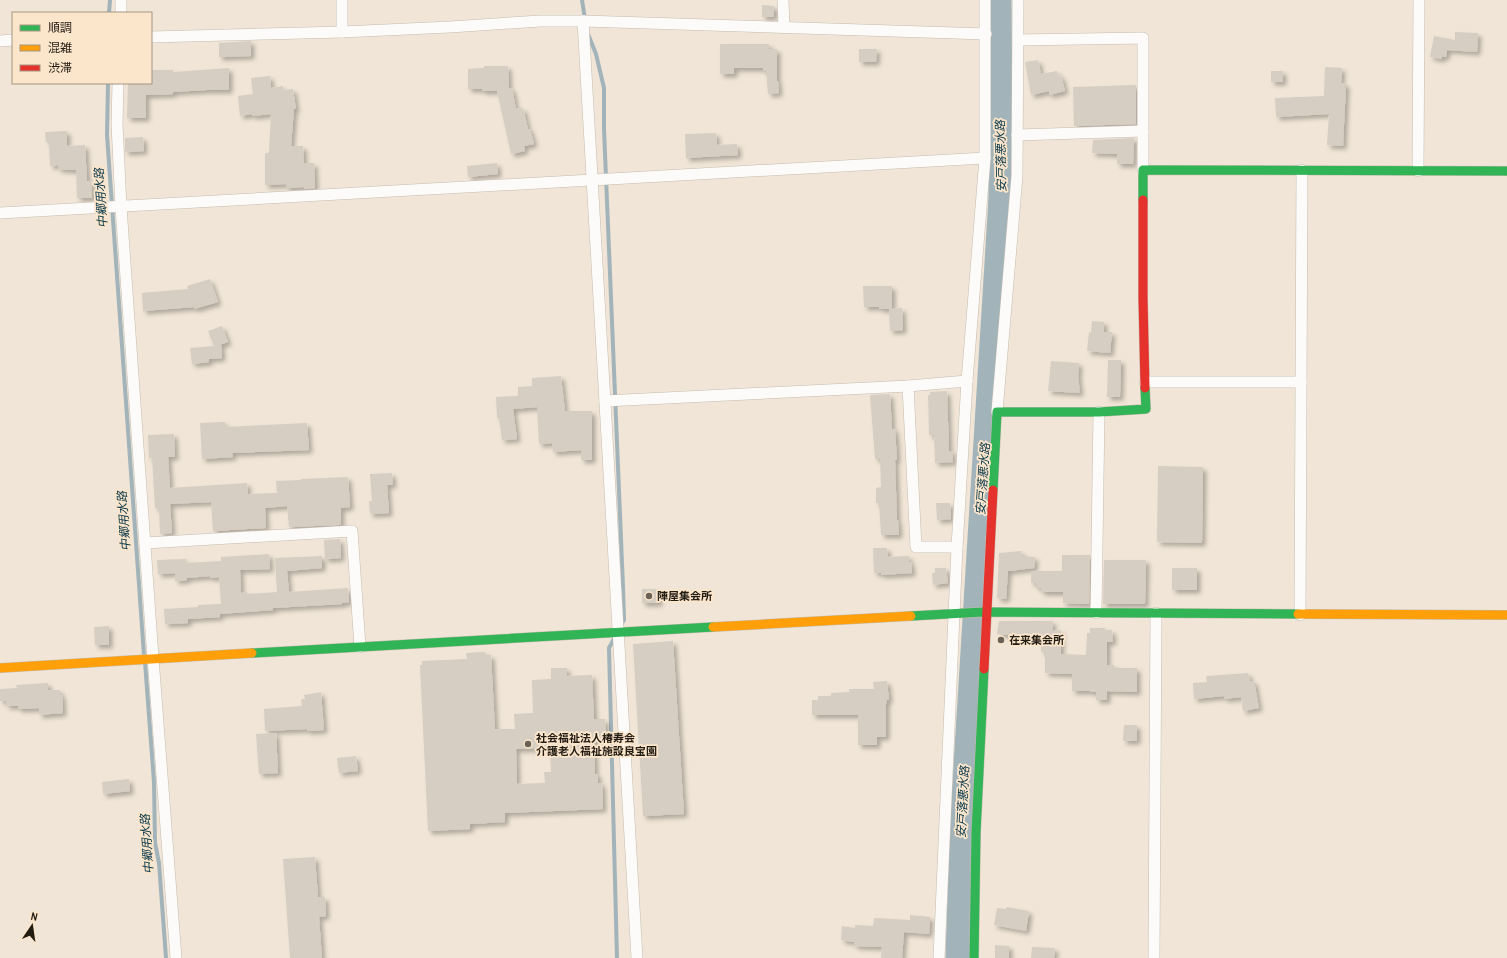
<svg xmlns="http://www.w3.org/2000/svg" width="1507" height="958" viewBox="0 0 1507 958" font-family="'Archivo Narrow','Noto Sans JP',sans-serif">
	<defs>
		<filter id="shadow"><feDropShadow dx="3.5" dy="3.5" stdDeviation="2" flood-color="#0004"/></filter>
	</defs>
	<rect width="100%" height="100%" fill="#f0e5d6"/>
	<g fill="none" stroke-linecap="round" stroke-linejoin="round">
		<g stroke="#a2b4ba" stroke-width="4">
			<polyline points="582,0 585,19"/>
			<polyline points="109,13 110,0"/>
			<polyline points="588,34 596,54 604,88 604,129 623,587 624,620 621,625"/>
			<polyline points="108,83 107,135 144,655"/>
			<polyline points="615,637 609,648 617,958"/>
			<polyline points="145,662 154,782 155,843 159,863 166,958"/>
		</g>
		<polyline stroke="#a2b4ba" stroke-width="25" points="958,958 962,830 1001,198 999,0"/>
	</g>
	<g fill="#d7cec3" fill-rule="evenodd" filter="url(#shadow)">
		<polygon points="762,5 774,6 774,17 762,17"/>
		<polygon points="1455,32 1478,33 1477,52 1447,50 1446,57 1442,56 1442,59 1430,57 1434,36 1455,40"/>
		<polygon points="251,41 251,56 219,57 219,43"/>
		<polygon points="720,44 769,44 769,49 777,49 777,81 778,81 779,93 768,94 766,71 763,71 763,68 734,68 734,74 720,74"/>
		<polygon points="859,49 877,49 876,62 859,62"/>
		<polygon points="1038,60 1041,74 1057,71 1058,76 1061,75 1065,91 1049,95 1049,91 1031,95 1025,62"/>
		<polygon points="484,66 508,66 509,89 512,88 516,109 523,108 528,129 530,129 534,144 524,146 525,151 511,154 497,91 482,91 482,89 468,89 468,69 484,68"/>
		<polygon points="1325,67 1342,68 1341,83 1346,84 1343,146 1327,145 1329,114 1276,117 1275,98 1324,96"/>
		<polygon points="229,68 229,90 207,90 173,92 173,94 146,95 146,118 127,118 128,83 151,83 151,70 173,70 173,72"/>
		<rect x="1271" y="71" width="12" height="11"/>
		<polygon points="270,76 271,88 283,86 283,90 293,89 296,109 294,109 291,146 303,146 304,163 314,163 315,188 304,189 304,187 286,188 286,184 265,185 265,153 269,153 271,114 253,116 252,114 240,116 238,96 253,94 251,78"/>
		<polygon points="1136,85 1136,124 1074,126 1073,87"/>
		<polygon points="67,131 67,146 85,145 87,181 91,181 92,198 77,198 76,170 58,169 58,165 50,166 49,142 46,142 45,132"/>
		<polygon points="716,133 717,145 737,144 738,155 686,158 685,134"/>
		<polygon points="143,137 144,151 125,152 125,138"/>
		<polygon points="1134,138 1133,164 1117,164 1117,154 1092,153 1093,140"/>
		<polygon points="497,163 498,174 468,177 467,166"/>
		<polygon points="210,279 218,302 194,309 194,307 143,311 142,293 188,289 187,286"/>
		<polygon points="863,286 892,286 892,309 902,308 903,330 890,331 889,309 880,309 879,307 864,307"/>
		<polygon points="1092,321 1104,322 1104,332 1112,332 1110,353 1087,351 1089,332 1091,333"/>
		<polygon points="222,326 228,342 219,345 221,345 222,358 209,359 209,362 192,364 190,348 214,346 208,331"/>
		<polygon points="1108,360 1121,360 1120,397 1107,397"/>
		<polygon points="1051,361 1079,363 1078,376 1080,393 1048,391"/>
		<polygon points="561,376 565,411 592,411 592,460 581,460 581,450 553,452 552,443 539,444 537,407 513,409 517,439 502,440 499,418 497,418 496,397 518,396 518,387 532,386 532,378"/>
		<polygon points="947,391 949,451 952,451 953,462 935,463 934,435 929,435 928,395 930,395 930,392"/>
		<polygon points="890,394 892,429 895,429 897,460 895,460 897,520 898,520 899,535 881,535 879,503 876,503 876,488 881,487 880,459 875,459 870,395"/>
		<polygon points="225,422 225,427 307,423 309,450 232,453 233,457 202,459 200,423"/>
		<polygon points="174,434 175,457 168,457 170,488 247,483 248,494 277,493 276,481 301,480 301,479 348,477 350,507 341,508 341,524 339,525 289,527 287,506 265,508 266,528 213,531 211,502 170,504 172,533 160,534 159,508 155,508 152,457 149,458 148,435"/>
		<polygon points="1158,466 1203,467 1202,543 1157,542"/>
		<polygon points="392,473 393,485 387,485 389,513 370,514 369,501 372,501 370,474"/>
		<polygon points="936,503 950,503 951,519 937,520"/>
		<polygon points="340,539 341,558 325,559 324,540"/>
		<polygon points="873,548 887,548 888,557 909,556 909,562 911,562 912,573 881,575 881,573 874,573"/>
		<polygon points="1021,551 1022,556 1035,557 1034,568 1008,571 1006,599 997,598 999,553"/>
		<polygon points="269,554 270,569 240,570 241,593 247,592 247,594 277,592 275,558 322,556 322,568 287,571 289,592 348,588 349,602 342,603 342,604 273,608 273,610 220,614 220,617 188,619 188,623 165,624 164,609 198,607 198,605 221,604 219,577 210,578 210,576 187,578 187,580 175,581 175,573 158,574 157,560 186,559 186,563 221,561 221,557"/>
		<polygon points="1062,555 1090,555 1089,604 1063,603 1063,592 1041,592 1041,588 1036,588 1036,583 1031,583 1031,571 1062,571"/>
		<polygon points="1104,560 1146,560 1145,604 1103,604"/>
		<polygon points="935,568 946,568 948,583 933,585 932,573 935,573"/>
		<rect x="1172" y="568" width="25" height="22"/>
		<rect x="642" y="589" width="17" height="14"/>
		<polygon points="999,621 1053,621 1052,631 1061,630 1061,654 1086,655 1087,633 1090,633 1090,628 1105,628 1105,630 1112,630 1113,642 1107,642 1107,665 1114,665 1114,668 1137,668 1137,692 1107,691 1107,700 1096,700 1096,692 1090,692 1090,691 1072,691 1072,674 1045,673 1045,652 1041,652 1041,637 997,634"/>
		<polygon points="109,626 109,645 95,645 94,627"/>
		<polygon points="673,641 684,814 643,816 633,644"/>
		<path d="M485,652V655H491L495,729H515L514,714L533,713L532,680L551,679V668H567V676L592,675L594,719H605L606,740L594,741L595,774H598V783H602L603,809L505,813V822L470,824V829L428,831L420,665H422V661L467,659L466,653ZM550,748L551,772H544L545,783L517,784L516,749Z"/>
		<polygon points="1248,673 1250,681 1254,681 1259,708 1243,711 1241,697 1224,699 1224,696 1194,699 1193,683 1207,682 1206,676"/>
		<polygon points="887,681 889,700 887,700 886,704 886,737 877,737 877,745 858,745 858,715 812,715 812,700 818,700 818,696 831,696 831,693 849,692 849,689 874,689 873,682"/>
		<polygon points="48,683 48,690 60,690 60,695 62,695 63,713 39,715 39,708 18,709 18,706 6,706 6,701 0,701 0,689 17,688 16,685"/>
		<polygon points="321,692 324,730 307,731 307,729 265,731 264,709 302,706 301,699 305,699 304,695"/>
		<polygon points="1124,725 1137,725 1137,741 1123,741"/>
		<polygon points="276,733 278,773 259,774 256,734"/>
		<polygon points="356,756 358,771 339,773 337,758"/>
		<polygon points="129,779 130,791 103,794 102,782"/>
		<polygon points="315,857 318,897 325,897 326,916 319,917 322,958 290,958 283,859"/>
		<polygon points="1007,907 1029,911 1026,931 994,925 997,908 1006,909"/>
		<polygon points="910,915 930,917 929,934 904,932 902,958 881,958 882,947 854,946 854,942 841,940 842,926 855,928 855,925 873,926 874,918 910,920"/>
		<polygon points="995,945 1009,946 1009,958 995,958"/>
		<polygon points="1032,947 1055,948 1054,958 1031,958"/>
	</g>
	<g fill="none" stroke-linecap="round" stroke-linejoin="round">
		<g stroke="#c5bcb1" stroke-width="12">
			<g id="street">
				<polyline points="783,0 784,28"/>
				<polyline points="121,13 121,0"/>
				<polyline points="583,21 637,958"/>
				<polyline points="342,32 450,27 540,21 583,21 986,34"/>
				<polyline points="151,37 342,32 342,0"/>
				<polyline points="1018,40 1143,38 1143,170"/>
				<polyline points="0,41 13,40"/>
				<polyline points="118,83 117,124 121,207 153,658 176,958"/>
				<polyline points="1017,135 1143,131"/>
				<polyline points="1418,171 1419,0"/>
				<polyline points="0,213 985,158"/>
				<polyline points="1145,382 1301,382"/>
				<polyline points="908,386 916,547 957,547"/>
				<polyline points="605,401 908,386 967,381"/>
				<polyline points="997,412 1017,176 1018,0"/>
				<polyline points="145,543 352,531 360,647"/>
				<polyline points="1096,613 1099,412"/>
				<polyline points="1300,615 1302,170"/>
				<polyline points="939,958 957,547 967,381 985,158 985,0"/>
				<polyline points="1154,958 1156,613"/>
			</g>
		</g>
		<g stroke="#c5bcb1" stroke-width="10">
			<g id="fast">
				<polyline points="1143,200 1143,170 1507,171"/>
				<polyline points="993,490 997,412 1099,412 1146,409 1145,388"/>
				<polyline points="911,616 983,612 1298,614"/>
				<polyline points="252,653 713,627"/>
				<polyline points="974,958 976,832 984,669"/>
			</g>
		</g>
		<g stroke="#c5bcb1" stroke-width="10">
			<g id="slow">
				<polyline points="1298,614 1507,615"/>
				<polyline points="713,627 911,616"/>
				<polyline points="0,668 252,653"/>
			</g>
		</g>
		<g stroke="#c5bcb1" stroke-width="10">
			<g id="jam">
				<polyline points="1143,200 1143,298 1145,388"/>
				<polyline points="984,669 993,490"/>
			</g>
		</g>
		<use href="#street" stroke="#fdfbf9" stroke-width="11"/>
		<use href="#fast" stroke="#30b455" stroke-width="9"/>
		<use href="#slow" stroke="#ff9f0a" stroke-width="9"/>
		<use href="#jam" stroke="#e5322d" stroke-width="9"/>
	</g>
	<g fill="#6b6257" stroke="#fbe6cc" stroke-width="1.5">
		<circle cx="649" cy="596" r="4"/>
		<circle cx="1001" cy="640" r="4"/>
		<circle cx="528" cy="744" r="4"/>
	</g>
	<g text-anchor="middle" stroke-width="3.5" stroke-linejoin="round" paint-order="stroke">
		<g font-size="11" font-weight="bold" fill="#231c12" stroke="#fbe6cc" text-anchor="start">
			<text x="657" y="600">陣屋集会所</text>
			<text x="1009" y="644">在来集会所</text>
			<text x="536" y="742">社会福祉法人椿寿会<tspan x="536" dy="13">介護老人福祉施設良宝園</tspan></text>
		</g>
		<g font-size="12" font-style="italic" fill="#0a384a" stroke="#fbe6cc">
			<text transform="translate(1001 156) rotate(-91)" y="4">安戸落悪水路</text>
			<text transform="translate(101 198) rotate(-94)" y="4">中郷用水路</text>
			<text transform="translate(983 479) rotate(-86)" y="4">安戸落悪水路</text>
			<text transform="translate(124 521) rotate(-94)" y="4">中郷用水路</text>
			<text transform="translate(963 802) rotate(-87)" y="4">安戸落悪水路</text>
			<text transform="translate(147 844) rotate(-94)" y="4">中郷用水路</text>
		</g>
	</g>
	<rect x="12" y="12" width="140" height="72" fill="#fbe6cc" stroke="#a59582"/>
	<rect x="20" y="25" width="20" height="6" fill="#30b455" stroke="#a59582"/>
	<text x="48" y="32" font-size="12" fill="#231c12">順調</text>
	<rect x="20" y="45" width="20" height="6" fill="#ff9f0a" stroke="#a59582"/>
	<text x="48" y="52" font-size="12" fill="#231c12">混雑</text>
	<rect x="20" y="65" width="20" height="6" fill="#e5322d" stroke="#a59582"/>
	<text x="48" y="72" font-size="12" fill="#231c12">渋滞</text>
	<g transform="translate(32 926) rotate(13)" stroke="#fbe6cc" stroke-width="3" paint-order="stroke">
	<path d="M0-3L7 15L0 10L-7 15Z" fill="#231c12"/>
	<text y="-6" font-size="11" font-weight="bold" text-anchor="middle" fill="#231c12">N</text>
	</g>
</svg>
